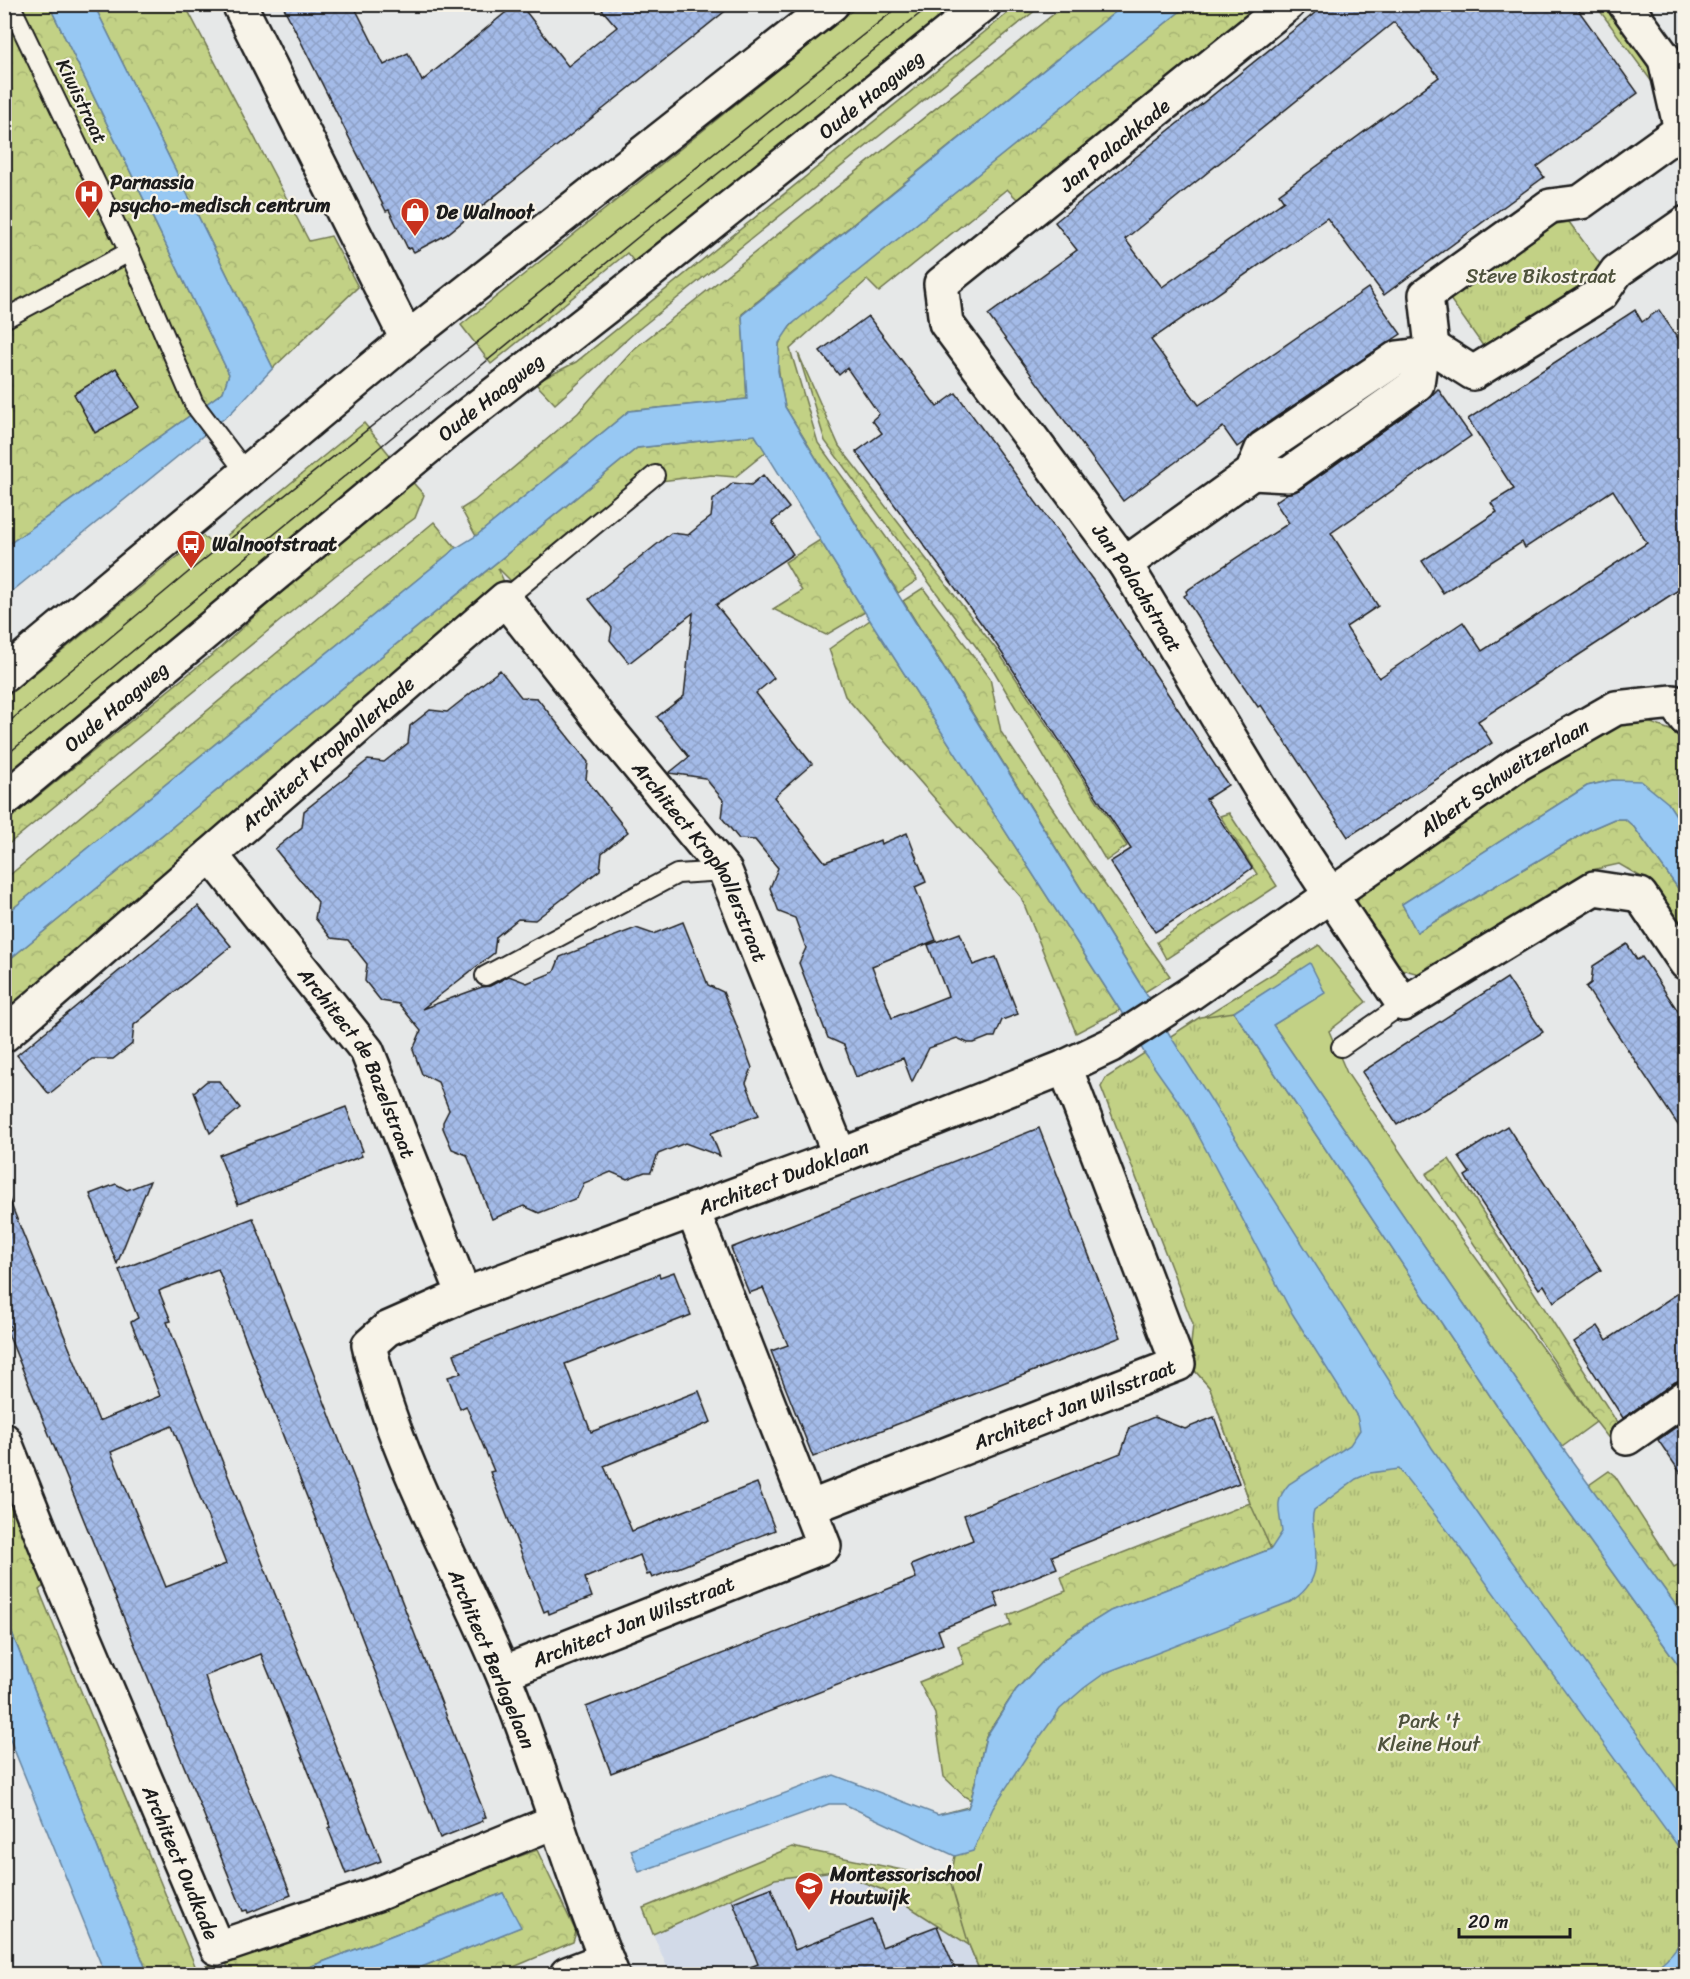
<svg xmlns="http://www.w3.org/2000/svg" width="1690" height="1979" viewBox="0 0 1690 1979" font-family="Sriracha,sans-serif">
	<defs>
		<pattern id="forest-crowns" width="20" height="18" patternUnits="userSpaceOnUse" patternTransform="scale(1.5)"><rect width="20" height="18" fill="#c2d185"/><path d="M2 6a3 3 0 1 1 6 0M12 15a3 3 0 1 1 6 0" fill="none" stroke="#a6b372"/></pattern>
		<pattern id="park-tufts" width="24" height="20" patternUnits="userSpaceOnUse" patternTransform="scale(1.5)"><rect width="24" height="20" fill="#c2d185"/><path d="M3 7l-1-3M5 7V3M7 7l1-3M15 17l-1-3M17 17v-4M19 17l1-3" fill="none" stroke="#a6b372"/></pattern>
		<pattern id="building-cross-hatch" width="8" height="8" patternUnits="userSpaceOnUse" patternTransform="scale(1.5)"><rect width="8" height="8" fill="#a4bbe8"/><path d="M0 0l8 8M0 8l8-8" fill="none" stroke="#8da0c6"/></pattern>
	</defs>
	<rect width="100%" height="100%" fill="#e6e8e8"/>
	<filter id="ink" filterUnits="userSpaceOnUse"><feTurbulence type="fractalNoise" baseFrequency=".0167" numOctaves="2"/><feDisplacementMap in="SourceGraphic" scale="12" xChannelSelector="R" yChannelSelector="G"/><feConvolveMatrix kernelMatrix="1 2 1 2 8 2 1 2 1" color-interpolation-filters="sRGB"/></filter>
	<g filter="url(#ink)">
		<polygon fill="#d2dae8" points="834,1871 883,1890 969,1945 981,1974 670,1974 653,1934 775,1879"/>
		<g fill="#c2d185" stroke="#6f7650" stroke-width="1.5">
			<polygon points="859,5 960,5 636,264 627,253 491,364 461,325"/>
			<polygon points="364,423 393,459 5,780 5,698 203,536 214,546"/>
			<polygon points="1319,945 1366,1002 1329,1031 1347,1073 1419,1180 1596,1422 1562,1447 1273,1025 1324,993 1310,964 1234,1012 1535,1464 1484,1498 1533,1566 1561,1546 1540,1517 1561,1502 1685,1674 1685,1800 1490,1531 1432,1448 1171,1037"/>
		</g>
		<g fill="url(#forest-crowns)" stroke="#6f7650" stroke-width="1.5">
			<polygon points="4,5 49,5 229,374 223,392 5,547"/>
			<polygon points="94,5 185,5 309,241 331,236 358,287 273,368"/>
			<polygon points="1018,5 1042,5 634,333 555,404 535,383 576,362"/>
			<polygon points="1065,5 1124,5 742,314 747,399 629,411 476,536 461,509 474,501 578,413 634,349"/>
			<path d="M1188,5H1275L1024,206L1007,189L879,292L867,280L790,349L818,443L917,580L898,593L785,407C782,391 774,356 780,342C787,325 805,313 819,302Z"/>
			<polygon points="1609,5 1665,72 1652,82 1600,11"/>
			<polygon points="798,353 839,446 999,653 1127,846 1106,861 994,671 825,441"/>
			<polygon points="755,435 766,452 735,477 711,475 643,483 515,585 498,568 510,596 5,1020 5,963 637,448"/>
			<polygon points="407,476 424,495 415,518 336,575 5,847 5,823 218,650"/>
			<polygon points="434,522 456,548 5,915 5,879"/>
			<polygon points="820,540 865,612 826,635 773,609 802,591 785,562"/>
			<polygon points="923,588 990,678 1001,732 1088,861 1170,976 1145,992 903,601"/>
			<polygon points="870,620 1120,1010 1076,1033 1021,897 845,696 829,649"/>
			<polygon points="1643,720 1670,730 1685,742 1685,829 1668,803 1613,780 1587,786 1402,904 1417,932 1591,829 1614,819 1625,819 1634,827 1685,898 1685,942 1643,878 1619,864 1592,870 1426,976 1394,967 1356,907 1362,885 1602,726"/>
			<polygon points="1229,813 1277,886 1166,959 1157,942 1257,874 1220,816"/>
			<polygon points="1449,1159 1627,1438 1614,1445 1596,1422 1426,1174"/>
			<polygon points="1196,1352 1271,1549 1111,1611 1068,1637 1053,1651 1016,1690 986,1736 971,1800 964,1796 944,1777 935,1714 919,1682 964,1664 958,1646 1011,1625 1008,1615 1066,1591 1061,1577 1250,1503 1210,1388 1189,1364"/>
			<polygon points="4,1463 53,1578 39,1590 196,1968 216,1964 219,1974 148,1974 5,1616"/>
			<polygon points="1609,1471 1615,1476 1674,1567 1685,1561 1685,1618 1589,1485"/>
			<polygon points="792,1847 950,1880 969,1876 981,1974 969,1945 883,1890 834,1871 775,1879 653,1934 643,1908"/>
			<polygon points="537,1850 576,1932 573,1942 497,1974 404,1974 520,1927 503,1893 291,1974 229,1974 226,1961"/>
		</g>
		<g fill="url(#park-tufts)" stroke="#6f7650" stroke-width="1.5">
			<polygon points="1569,222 1603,268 1582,307 1495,363 1443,289 1525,229"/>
			<polygon points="1234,1012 1549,1484 1685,1674 1685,1974 981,1974 969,1945 950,1881 955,1856 938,1815 968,1807 971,1800 986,1737 1016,1690 1053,1651 1068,1637 1111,1611 1271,1549 1250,1503 1210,1388 1189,1364 1193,1324 1101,1087 1106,1078 1200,1017"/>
		</g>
		<g fill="#97c8f3" stroke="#66839d" stroke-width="1.5">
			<polygon points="49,5 94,5 273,368 232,412 5,597 5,547 223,392 229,374"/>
			<path d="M1124,5H1188L791,325L779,343L778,371L785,407L899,596L1145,992L1171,1037L1432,1448L1490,1531L1685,1800V1859L1683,1853L1461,1548L1399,1469L1370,1473L1356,1479L1314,1510C1311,1518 1313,1524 1314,1533C1318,1564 1319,1584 1290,1602L1105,1673L1084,1688L1060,1709L1032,1748L993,1808L973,1851L955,1856L844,1804H829L639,1872L631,1850L834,1775L938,1815L968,1808L971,1800L986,1737L1016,1690L1053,1651L1068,1637L1110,1611L1271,1549L1282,1532C1280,1511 1273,1502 1289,1484L1350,1445L1360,1430L1357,1416L1292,1313L1186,1112L1145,1054L1120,1010L866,614L755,435L637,448L5,963V915L456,548L476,536L629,411L747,399L742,315Z"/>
			<polygon points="1613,780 1641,781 1668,803 1685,829 1685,898 1634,827 1625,819 1614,819 1591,829 1417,932 1402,904 1587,786"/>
			<polygon points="1310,963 1325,993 1273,1025 1562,1447 1685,1618 1685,1674 1549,1484 1234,1012"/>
			<polygon points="5,1616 148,1974 105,1974 5,1727"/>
			<polygon points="503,1893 521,1927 404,1974 291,1974"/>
			<path d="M1685,1934V1974H1644C1662,1966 1676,1951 1685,1934Z"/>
		</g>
		<g fill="url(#building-cross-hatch)" stroke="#1c1c1c" stroke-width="1.5" fill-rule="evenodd">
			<polygon points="282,4 353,4 384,65 408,53 422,81 516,4 520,4 568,66 617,27 597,4 734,4 446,235 414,252 411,248 408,249 389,210 386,211"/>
			<path d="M1326,4H1574L1638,93L1537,167L1544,177L1384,295L1327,218L1151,340L1199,405L1368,288L1401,334L1252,433L1244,442L1237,447L1223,427L1123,501L988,315L1077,250L1055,222ZM1394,22L1439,77L1279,194L1284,201L1162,287L1125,239Z"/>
			<polygon points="1635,310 1642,322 1659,310 1686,350 1686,585 1478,721 1492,743 1348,837 1261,705 1258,707 1219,650 1184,596 1187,594 1186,591 1289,523 1275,502 1288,493 1299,490 1428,399 1438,389 1471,436 1331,533 1378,606 1346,627 1379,678 1463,622 1482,651 1647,543 1613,490 1525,548 1522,542 1443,593 1422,561 1497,512 1491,503 1514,489 1468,419"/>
			<polygon points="868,316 937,407 956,393 1095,583 1228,785 1206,799 1252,868 1204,902 1155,932 1110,862 1131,849 994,641 856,452 882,433 872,420 879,414 847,368 839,375 820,351"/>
			<polygon points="116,368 140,407 95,433 74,394"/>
			<polygon points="763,475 789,508 772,522 793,554 716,605 774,678 756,693 812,764 774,797 825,862 880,840 881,844 907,833 926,882 915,887 936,940 872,966 892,1018 948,996 928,945 960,933 973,965 996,957 1018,1014 1002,1020 995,1037 989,1037 974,1043 968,1043 957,1038 929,1048 912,1082 903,1058 856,1077 844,1045 828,1038 799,963 806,948 795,918 779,912 770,888 778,868 755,840 739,839 722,818 724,801 705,778 669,773 689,757 657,717 684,696 693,613 629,663 610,640 612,628 589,599 671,533 688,535 699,526 711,517 713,500 733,483 751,485"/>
			<polygon points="500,670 521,697 537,698 588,762 586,779 628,832 602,853 600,870 535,920 518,919 496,937 494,953 422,1009 482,987 490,986 509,976 527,983 554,972 560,957 636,928 653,934 683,922 708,985 723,992 736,1024 752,1068 746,1083 759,1115 711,1133 720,1156 685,1143 658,1154 651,1172 645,1172 627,1179 611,1172 584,1183 577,1198 539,1213 524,1206 492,1219 467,1155 452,1149 443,1128 443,1122 449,1110 438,1082 422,1074 413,1050 421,1031 399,1004 381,1001 365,981 367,964 348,940 331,938 315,918 318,902 275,849 302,827 304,811 368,760 384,762 408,743 410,726 430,710 447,712"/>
			<polygon points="198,906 231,946 134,1025 132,1044 113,1059 92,1059 49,1094 17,1055"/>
			<polygon points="1627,944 1637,960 1642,957 1686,1023 1686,1137 1586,987 1591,983 1593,966"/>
			<polygon points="1507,978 1543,1032 1397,1125 1362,1072"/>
			<polygon points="207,1081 219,1081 240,1108 210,1133 194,1092"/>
			<polygon points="346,1107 363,1151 360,1152 362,1156 238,1204 219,1155"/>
			<polygon points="1507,1126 1601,1270 1554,1302 1544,1285 1539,1289 1473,1190 1465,1176 1470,1173 1459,1157"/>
			<polygon points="1039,1128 1121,1337 813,1457 771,1351 788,1345 763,1288 749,1293 731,1248"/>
			<polygon points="150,1181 117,1264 90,1194 116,1184 127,1190"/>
			<path d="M4,1192H6L99,1421L160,1396L131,1322L138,1318L119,1270L253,1218L478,1797L486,1817L482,1818L483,1821L440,1838L218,1269L163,1289L159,1291L171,1321L167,1322L381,1861L346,1874L328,1828L331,1827L261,1654L205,1676L214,1704L291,1895L248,1913L247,1910L243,1911L7,1331L11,1329L4,1313ZM172,1426L226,1564L166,1587L111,1452Z"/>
			<polygon points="674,1272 691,1315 565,1364 591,1432 699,1391 711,1422 604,1466 632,1531 757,1483 775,1530 652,1578 650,1574 647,1575 640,1555 585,1578 592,1597 549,1614 548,1610 544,1612 490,1472 494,1471 466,1406 460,1409 448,1377 461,1373 454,1354 659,1274 660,1277"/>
			<polygon points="1686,1288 1686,1378 1675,1382 1623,1418 1574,1342 1598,1326 1607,1340"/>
			<polygon points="1154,1417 1185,1429 1214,1417 1239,1483 1052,1556 1057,1568 994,1593 999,1606 938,1630 943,1644 611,1773 586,1707 916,1578 911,1565 973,1540 964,1515 1121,1453 1130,1427"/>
			<polygon points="1686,1420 1686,1481 1658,1440"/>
			<polygon points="771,1888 795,1950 872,1920 882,1947 937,1926 957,1974 737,1974 737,1972 758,1964 733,1902"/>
		</g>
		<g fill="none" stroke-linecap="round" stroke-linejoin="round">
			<g stroke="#1c1c1c" stroke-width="22">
				<g id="service">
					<polyline points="10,4 129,252 194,404 247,474"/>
					<polyline points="4,319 129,252"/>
					<polyline points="505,599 655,475"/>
					<polyline points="485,976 677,874 725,871"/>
					<polyline points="1341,1047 1403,1004"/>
				</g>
			</g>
			<g stroke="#1c1c1c" stroke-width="38">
				<g id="minor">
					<polyline points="239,4 407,339"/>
					<path id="s1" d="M1288,4L941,284L946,323L1125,564L1262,791L1403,1004L1594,888L1640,895L1686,963"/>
					<polyline points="1625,4 1665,59 1681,130 1686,137"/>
					<polyline points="1432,347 1426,295 1550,206 1581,202 1681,130"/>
					<polyline points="1432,347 1473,373 1601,294 1617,271 1686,223"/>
					<polyline points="1252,473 1288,475 1417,384 1421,355"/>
					<polyline points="1125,564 1252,473 1262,449 1397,358 1421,355 1432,347"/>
					<path id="s2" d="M211,855L367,1051L464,1295"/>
					<path id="s3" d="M4,1035L505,599L598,717L725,871L840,1156"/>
					<polyline points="1627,1438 1686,1397"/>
					<path id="s4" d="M4,1440L50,1555L217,1948L377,1894L556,1821"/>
					<path id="s5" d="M809,1508L1178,1364L1065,1067"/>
					<path id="s6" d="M503,1673L824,1546L693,1211"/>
					<polyline points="567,1974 606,1959"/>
					<path id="s7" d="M612,1974C571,1876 543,1771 502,1672C457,1564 395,1460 369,1345L387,1329L464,1295L840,1156L1065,1067L1111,1045L1191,993L1518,764L1616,708L1673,702L1686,719"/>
				</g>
			</g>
			<g stroke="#1c1c1c" stroke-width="38">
				<g id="secondary">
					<polyline points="4,675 407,339 832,4"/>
					<path id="s8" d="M4,800L451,428L611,303L984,4"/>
				</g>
			</g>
			<use href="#service" stroke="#f7f3e8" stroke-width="18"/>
			<use href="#minor" stroke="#f7f3e8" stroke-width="33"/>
			<use href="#secondary" stroke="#f7f3e8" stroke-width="33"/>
			<g stroke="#1c1c1c" stroke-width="1.5">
				<polyline points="4,726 191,570 902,4"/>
				<polyline points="4,757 437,400 466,378 643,233 932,4"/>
			</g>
		</g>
	</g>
	<defs>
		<g id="hospital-pin" transform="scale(1.5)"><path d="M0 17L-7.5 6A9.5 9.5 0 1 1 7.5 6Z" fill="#c8321e" stroke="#f7f3e8"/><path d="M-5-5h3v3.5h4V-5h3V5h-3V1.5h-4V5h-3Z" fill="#fff"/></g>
		<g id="shop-pin" transform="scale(1.5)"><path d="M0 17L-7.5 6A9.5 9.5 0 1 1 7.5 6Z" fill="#c8321e" stroke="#f7f3e8"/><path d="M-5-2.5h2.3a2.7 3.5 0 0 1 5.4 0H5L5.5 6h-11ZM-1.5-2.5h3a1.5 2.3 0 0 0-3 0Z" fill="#fff"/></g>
		<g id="bus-pin" transform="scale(1.5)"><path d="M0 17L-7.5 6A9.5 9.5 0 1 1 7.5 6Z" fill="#c8321e" stroke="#f7f3e8"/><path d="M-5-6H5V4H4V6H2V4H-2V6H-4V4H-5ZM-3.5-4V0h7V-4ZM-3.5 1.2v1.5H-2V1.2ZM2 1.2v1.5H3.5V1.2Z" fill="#fff"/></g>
		<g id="school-pin" transform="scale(1.5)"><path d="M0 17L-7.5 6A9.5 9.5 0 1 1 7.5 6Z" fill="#c8321e" stroke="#f7f3e8"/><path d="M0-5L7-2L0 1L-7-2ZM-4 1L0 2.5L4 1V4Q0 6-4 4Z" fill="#fff"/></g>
	</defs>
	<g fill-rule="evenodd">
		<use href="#hospital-pin" x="89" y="194"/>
		<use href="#shop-pin" x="415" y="212"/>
		<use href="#bus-pin" x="191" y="544"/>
		<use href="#school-pin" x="809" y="1886"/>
	</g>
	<g text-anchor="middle" stroke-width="4.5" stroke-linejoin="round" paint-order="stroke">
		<g font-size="20" fill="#1c1c1c" stroke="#f7f3e8">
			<text dy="7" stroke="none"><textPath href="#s8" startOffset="1118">Oude Haagweg</textPath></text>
			<text transform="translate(82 101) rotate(64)" y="7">Kiwistraat</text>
			<text transform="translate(1115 145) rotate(-39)" y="7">Jan Palachkade</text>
			<text dy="7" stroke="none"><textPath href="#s8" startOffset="632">Oude Haagweg</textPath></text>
			<text dy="7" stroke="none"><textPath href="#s1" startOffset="812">Jan Palachstraat</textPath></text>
			<text dy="7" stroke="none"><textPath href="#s8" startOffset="146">Oude Haagweg</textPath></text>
			<text dy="7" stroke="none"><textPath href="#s3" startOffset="429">Architect Krophollerkade</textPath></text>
			<text dy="7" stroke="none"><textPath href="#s7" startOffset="1953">Albert Schweitzerlaan</textPath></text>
			<text dy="7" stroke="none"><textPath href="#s3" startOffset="993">Architect Krophollerstraat</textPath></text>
			<text dy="7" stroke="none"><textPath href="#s2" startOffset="256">Architect de Bazelstraat</textPath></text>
			<text dy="7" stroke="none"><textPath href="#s7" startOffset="1124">Architect Dudoklaan</textPath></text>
			<text dy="7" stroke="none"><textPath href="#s5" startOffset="285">Architect Jan Wilsstraat</textPath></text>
			<text dy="7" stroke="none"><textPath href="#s6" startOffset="140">Architect Jan Wilsstraat</textPath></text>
			<text transform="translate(492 1659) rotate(67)" y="7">Architect Berlagelaan</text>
			<text dy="7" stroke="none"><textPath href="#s4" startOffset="458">Architect Oudkade</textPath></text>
		</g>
		<g font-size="20" font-weight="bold" fill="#1c1c1c" stroke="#f7f3e8" text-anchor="start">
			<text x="110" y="189">Parnassia<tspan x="110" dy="23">psycho-medisch centrum</tspan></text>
			<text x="436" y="219">De Walnoot</text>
			<text x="212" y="551">Walnootstraat</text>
			<text x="830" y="1881">Montessorischool<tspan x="830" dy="23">Houtwijk</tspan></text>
		</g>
		<g font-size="20" fill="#4e523c" stroke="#f7f3e8">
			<text x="1541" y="283">Steve Bikostraat</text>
			<text x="1429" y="1728">Park 't<tspan x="1429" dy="23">Kleine Hout</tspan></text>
		</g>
	</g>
	<rect width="1690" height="1979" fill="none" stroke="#f7f3e8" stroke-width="24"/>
	<rect x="12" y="12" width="1666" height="1955" fill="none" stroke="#1c1c1c" stroke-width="2" filter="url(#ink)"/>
	<path d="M1459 1928v9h111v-9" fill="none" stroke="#1c1c1c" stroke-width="3"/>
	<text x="1468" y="1928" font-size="18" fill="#1c1c1c" stroke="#f7f3e8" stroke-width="4.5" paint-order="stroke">20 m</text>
</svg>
